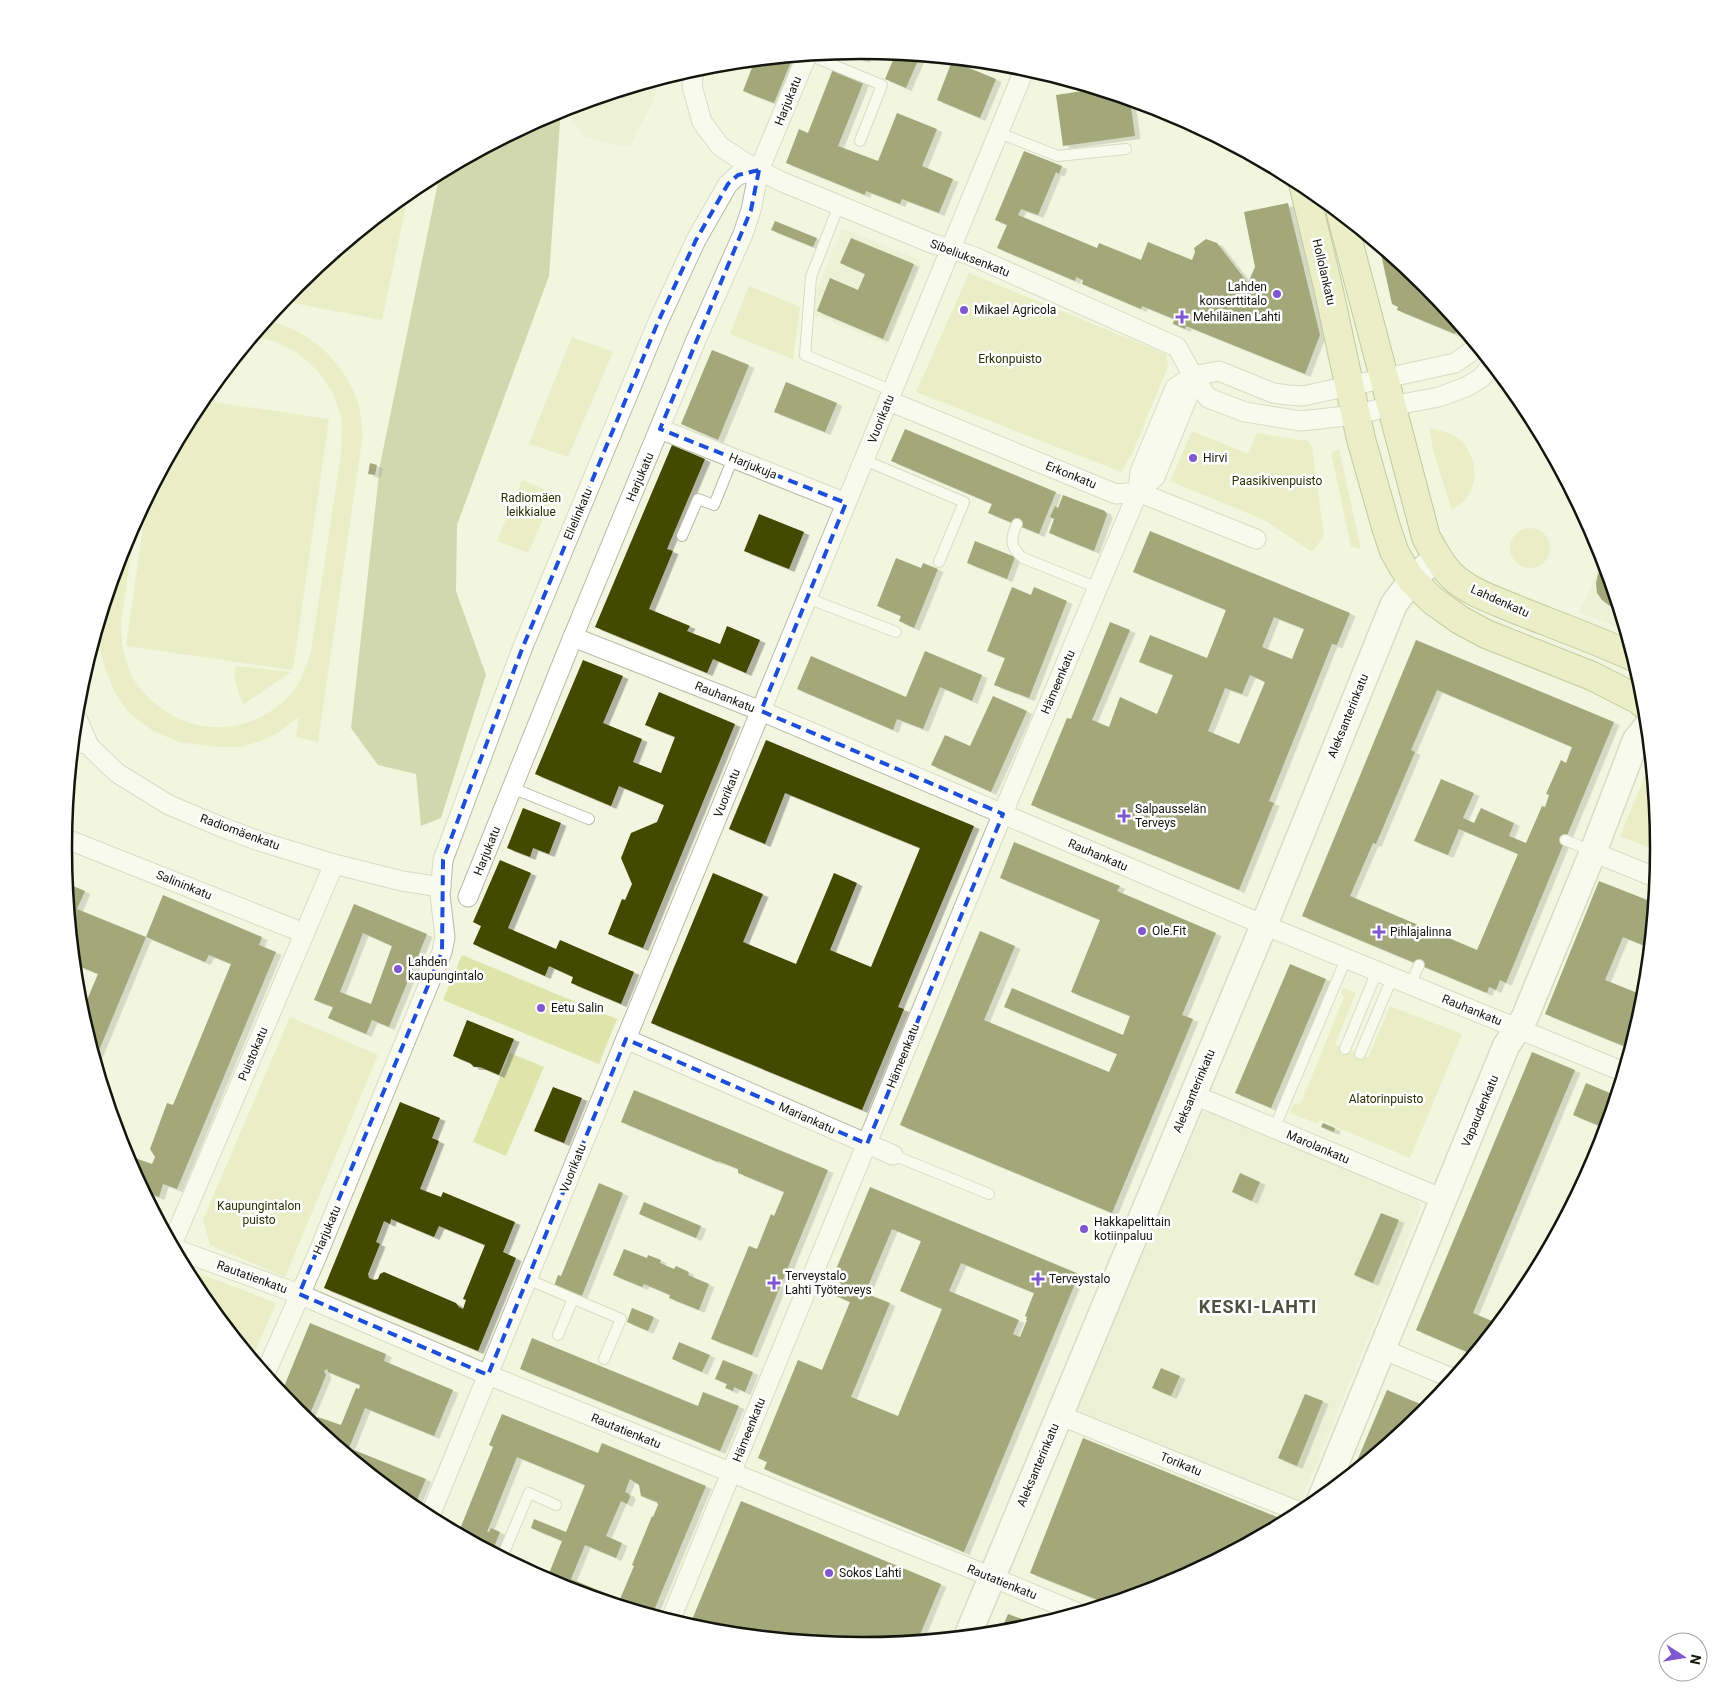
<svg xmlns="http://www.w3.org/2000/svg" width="1723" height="1697" viewBox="0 0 1723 1697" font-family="Roboto,sans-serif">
	<defs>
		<filter id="shadow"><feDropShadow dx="5.5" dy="3" stdDeviation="0" flood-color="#0004"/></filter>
	</defs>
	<rect width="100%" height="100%" fill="#f2f5df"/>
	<g fill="#e6eacd" fill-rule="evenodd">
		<polygon points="658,80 654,100 629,147 586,138 563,109"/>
		<polygon points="842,228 920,260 886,344 808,312"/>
		<polygon points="1605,561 1626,630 1578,612 1592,587 1595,573"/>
		<path d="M1203,1112L1218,1114L1415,1195L1420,1204V1209L1297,1511L1072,1421ZM1240,1173L1260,1182L1252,1200ZM1381,1213L1399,1221L1373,1283L1354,1275ZM1161,1368L1179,1376L1171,1395L1152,1388ZM1305,1394L1323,1402L1297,1465Z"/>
	</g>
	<g fill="#dde5aa">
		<polygon points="405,195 408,196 382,320 283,301 297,284"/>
		<polygon points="969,273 1166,354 1168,366 1132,454 1121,472 916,392"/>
		<polygon points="749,286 800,307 793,359 730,334"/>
		<path d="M267,321C309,329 345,362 358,403C361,413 361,424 363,434L318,742L296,737L299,717L279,732L264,740L241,747H216L179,742L153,731L128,712L114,691L105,668L100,649L99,625L124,543L136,520L121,623C121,643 124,660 133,678C138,687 147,697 156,704C195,738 253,734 289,696C300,685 306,667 311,652L341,454L342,420L333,393L317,370L296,352L274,341L253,337Z"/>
		<polygon points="572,337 613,352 568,457 529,444"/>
		<polygon points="201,400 329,419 293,670 126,646 147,500"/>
		<path d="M1429,428C1436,430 1444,431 1451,434C1475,446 1483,480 1464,501C1461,504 1456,507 1452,510L1434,454Z"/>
		<polygon points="1192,431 1248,454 1257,433 1299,440 1307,440 1312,447 1324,536 1312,552 1264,520 1170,481"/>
		<polygon points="1339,449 1361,549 1351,547 1332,457 1332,452"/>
		<polygon points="522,480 555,494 528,553 497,541"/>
		<circle cx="1530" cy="548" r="20"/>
		<path d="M235,666L291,672L244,704C237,692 234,680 235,666Z"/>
		<polygon points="1650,764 1652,765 1660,852 1620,836"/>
		<polygon points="462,955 617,1019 599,1064 443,1000"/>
		<polygon points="1343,988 1356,993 1335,1044 1368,1058 1390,1006 1462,1034 1410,1158 1320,1120 1318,1124 1290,1113 1294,1104 1301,1103 1344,997 1341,993"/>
		<polygon points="290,1017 378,1055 285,1277 210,1245 203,1220"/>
		<polygon points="510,1053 544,1067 506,1156 473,1142"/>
		<polygon points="186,1268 276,1303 252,1359 197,1292 185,1269"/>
	</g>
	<polygon fill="#abb373" points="561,109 549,276 457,525 456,591 486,675 441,818 421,826 416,774 378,765 351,728 380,465 440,173"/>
	<g fill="#424801" fill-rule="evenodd" filter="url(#shadow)">
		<polygon points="862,50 868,51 864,60 843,52"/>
		<polygon points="896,53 920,56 906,88 885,79"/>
		<polygon points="793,57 774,103 743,91 755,60"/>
		<polygon points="952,61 996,79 980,118 937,100"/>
		<polygon points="833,69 864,81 838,146 878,161 897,113 937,129 922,166 953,179 939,213 902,199 900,204 866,191 865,195 786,163 799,129 808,133"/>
		<polygon points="1096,89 1130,100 1135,136 1063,146 1056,95"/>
		<polygon points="1024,151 1062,166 1059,174 1056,172 1038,215 1021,209 1018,215 1097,248 1099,243 1141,260 1148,242 1192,260 1195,252 1194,248 1206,239 1217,243 1248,283 1255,267 1244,212 1288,203 1320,335 1305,374 1186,326 1185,329 1173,324 1174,319 1142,306 1141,309 1082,284 1083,280 1076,277 1075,281 997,248 1007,225 995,220"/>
		<polygon points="775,221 817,238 813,247 771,230"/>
		<polygon points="851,238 914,264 883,339 817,311 830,278 858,290 865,274 840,263"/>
		<polygon points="1379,245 1426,284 1459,324 1455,334 1397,310 1398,307 1392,304"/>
		<polygon points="712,350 749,365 718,440 681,424"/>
		<polygon points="786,382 837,403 825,432 774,412"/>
		<polygon points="905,429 1056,492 1039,534 988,513 992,504 891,461"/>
		<polygon points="672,445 705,459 667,549 673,551 649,609 690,626 687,631 720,644 727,626 760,640 746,673 713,659 707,673 595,627"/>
		<polygon points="370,463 377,465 375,475 368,474"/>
		<polygon points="1063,495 1105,511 1107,515 1094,551 1049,533 1054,519 1050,517 1055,506 1058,508"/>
		<polygon points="759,514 804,532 789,569 744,551"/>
		<path d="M1150,531L1350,613L1337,645L1332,644L1269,801L1274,803L1239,890L1031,805L1067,718L1071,719L1110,622L1130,630L1092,720L1109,727L1120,697L1157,714L1173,675L1139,662L1150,635L1207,658L1226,610L1133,572ZM1274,617L1304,629L1292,659L1262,647ZM1250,675L1265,682L1239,744L1208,731L1225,688L1242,694Z"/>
		<polygon points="975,541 1015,557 1007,579 967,563"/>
		<polygon points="896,558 921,568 923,563 938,569 914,628 899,621 901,616 877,606"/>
		<polygon points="1606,565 1613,588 1619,608 1610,606 1602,600 1597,593 1596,583 1598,574"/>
		<polygon points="1012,587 1031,595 1034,587 1067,601 1029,698 994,685 1005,658 987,651"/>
		<path d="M1416,640L1614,722L1506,983L1500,980L1496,990L1489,987L1487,993L1302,916ZM1437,690L1572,747L1566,763L1561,760L1546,794L1549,795L1545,807L1542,806L1526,843L1509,836L1514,823L1481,808L1474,823L1463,818L1474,793L1441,779L1414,841L1448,855L1459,829L1518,854L1477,950L1350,896L1373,843L1376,844L1415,752L1411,750Z"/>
		<polygon points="925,651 982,675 972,701 940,687 923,729 897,719 893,730 797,689 811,656 906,697"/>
		<polygon points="583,660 623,676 603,723 642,739 633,762 661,773 675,737 645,725 659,692 735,724 643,948 608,934 622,899 625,900 632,884 621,858 631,833 657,822 664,805 619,786 611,806 535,774"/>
		<polygon points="993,696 1027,711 991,792 931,765 945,735 970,746"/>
		<polygon points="766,740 974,826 898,1007 904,1009 862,1110 651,1023 713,873 763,894 743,942 796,964 834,873 857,883 830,950 871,967 920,848 785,793 765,844 729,829"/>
		<polygon points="523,808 561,823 549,854 533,848 530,857 507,848"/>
		<polygon points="1014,842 1120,886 1117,891 1216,933 1182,1015 1193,1019 1112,1213 900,1125 980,931 1015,946 984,1020 1109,1072 1117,1054 1004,1007 1012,988 1123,1035 1130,1016 1071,992 1100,920 1000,878"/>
		<polygon points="500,860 531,873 508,928 556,949 560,940 634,972 621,1004 571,983 573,977 549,966 545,976 473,944 481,926 473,922"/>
		<polygon points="1599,881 1655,903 1650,948 1623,937 1605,980 1645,996 1645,1005 1631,1049 1545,1014"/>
		<polygon points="66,883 85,891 77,909 146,937 95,1060 81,1014 98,974 74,964"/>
		<polygon points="163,895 262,937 259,945 276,952 177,1189 163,1184 159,1197 144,1192 124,1154 152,1164 155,1157 150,1149 167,1103 173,1105 231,964 209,955 205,962 146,937"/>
		<path d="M354,904L427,934L389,1027L372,1020L366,1034L328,1018L333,1007L314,1000ZM363,933L392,946L371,1004L340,992Z"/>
		<polygon points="1290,964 1326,979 1271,1108 1235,1093"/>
		<polygon points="467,1020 514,1039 499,1075 480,1067 474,1067 470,1063 453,1056"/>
		<polygon points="1532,1052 1575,1070 1473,1313 1499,1324 1474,1355 1416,1330"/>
		<polygon points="1586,1083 1617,1096 1607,1129 1573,1115"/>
		<polygon points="553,1087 582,1098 564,1143 534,1131"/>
		<polygon points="634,1090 828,1170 752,1355 711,1339 749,1246 757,1249 771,1214 774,1216 784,1192 738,1173 738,1169 718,1161 718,1162 621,1122"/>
		<path d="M400,1102L440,1118L432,1138L439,1141L420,1189L441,1197L443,1192L515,1222L503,1252L516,1258L478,1351L324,1288ZM391,1219L434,1237L439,1226L485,1245L463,1299L466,1300L463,1309L459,1307L456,1303L384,1272L380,1274L378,1279L374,1280L369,1278L368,1274L380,1244L376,1242L384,1221L390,1224Z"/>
		<polygon points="1323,1123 1335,1128 1334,1132 1321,1127"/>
		<polygon points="1240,1173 1260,1182 1252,1201 1232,1192"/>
		<polygon points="599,1183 623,1193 581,1298 554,1286 558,1275 561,1276"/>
		<path d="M870,1187L1079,1274L964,1552L764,1469L767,1462L758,1458L798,1360L822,1370L850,1302L836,1296L841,1283L832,1279ZM892,1229L921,1241L900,1291L942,1309L898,1416L851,1397L890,1303L865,1293ZM961,1263L1034,1293L1025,1316L1027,1317L1026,1320H1027L1020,1337L1013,1334L1019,1320L949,1291Z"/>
		<polygon points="644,1202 701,1226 696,1238 639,1214"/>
		<polygon points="1381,1213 1399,1220 1373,1283 1354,1275"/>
		<polygon points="624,1249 647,1258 648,1255 661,1260 660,1263 674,1269 676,1266 689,1272 688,1275 709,1284 699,1310 669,1298 670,1295 644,1284 642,1287 613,1275"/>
		<polygon points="632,1308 654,1317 648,1331 627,1322"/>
		<polygon points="310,1323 386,1354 384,1361 453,1390 434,1436 365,1408 349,1448 329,1440 314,1427 318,1417 341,1425 356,1388 359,1389 360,1385 328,1372 327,1369 324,1371 326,1375 307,1421 297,1413 281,1394"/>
		<polygon points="532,1338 698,1406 703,1392 739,1406 720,1451 520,1369"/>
		<polygon points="679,1342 710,1355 702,1372 672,1359"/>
		<polygon points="723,1360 753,1372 745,1392 734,1387 733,1391 725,1388 727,1384 715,1379"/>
		<polygon points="1161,1368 1180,1376 1171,1396 1152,1388"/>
		<polygon points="1387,1390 1430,1408 1351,1475"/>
		<polygon points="1305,1394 1323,1401 1297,1466 1278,1458"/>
		<path d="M502,1414L598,1453L602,1443L706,1486L652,1615L556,1586L546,1581L562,1541L531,1528L534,1519L566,1532L585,1485L517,1457L487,1532H489L491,1528L500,1532L492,1552L458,1534L493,1447L489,1445ZM630,1479L639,1485L641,1496L657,1502L658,1505L653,1517L652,1516L632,1565L634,1566L620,1599L571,1579L585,1545L616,1558L622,1543L606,1536L621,1501L627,1504L630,1497L629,1494L625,1492Z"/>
		<polygon points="1083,1438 1287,1521 1287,1522 1167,1586 1108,1604 1030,1573"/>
		<polygon points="349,1448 426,1479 413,1509 346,1454"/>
		<polygon points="741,1501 941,1584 917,1642 861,1647 705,1632 689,1627"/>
		<polygon points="1008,1614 1038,1625 1017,1632 1000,1633"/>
	</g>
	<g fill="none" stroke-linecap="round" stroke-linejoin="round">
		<g stroke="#b7bba5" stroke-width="12">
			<g id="lane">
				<polyline points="809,55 882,85 860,141"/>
				<polyline points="1147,105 1147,107 1152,106"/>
				<polyline points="999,133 1058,156 1126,149"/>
				<polyline points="839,205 811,277 805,355 893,391"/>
				<polyline points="864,460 964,502 939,562"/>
				<path d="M1017,524C1010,539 1010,547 1023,558L1098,588"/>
				<polyline points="682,536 698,499 714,505 733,458"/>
				<polyline points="807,598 896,632"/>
				<polyline points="73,746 76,749 89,746"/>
				<polyline points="512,788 589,819"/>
				<polyline points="1565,840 1592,851"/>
				<polyline points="1410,985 1419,965"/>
				<polyline points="1345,1049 1377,971"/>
				<polyline points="1360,1054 1392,978"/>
				<polyline points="1274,1129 1346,959"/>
				<polyline points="893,1155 989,1194"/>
				<polyline points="527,1279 621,1319 604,1359"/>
				<polyline points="558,1335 573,1299"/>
				<polyline points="502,1557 529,1493 556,1505"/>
			</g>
		</g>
		<g stroke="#b7bba5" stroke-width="21">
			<g id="street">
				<polyline points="694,69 692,86 702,122 720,146 744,162 780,181 931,243 970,255 1177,347 1193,376 1208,398 1245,412 1301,421 1355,415 1391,406 1439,397 1466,387 1481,378 1492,365"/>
				<polyline points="889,401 1116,494 1138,492 1256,539"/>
				<polyline points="660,429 846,503"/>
				<polyline points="1138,492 1155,477 1188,396 1193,376"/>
				<polyline points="573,637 761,711 1264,925 1624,1072"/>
				<polyline points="76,716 89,746 117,773 169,805 219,826 259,841 334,864 402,881 441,887"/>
				<polyline points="64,838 304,933"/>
				<polyline points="1593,852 1657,878"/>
				<polyline points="468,897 573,637 696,340 743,234 751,210 759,170 807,55"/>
				<polyline points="626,1039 893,1155"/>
				<polyline points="1193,1095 1221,1106 1443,1199"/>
				<polyline points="172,1244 334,864"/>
				<polyline points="175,1249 299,1294 488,1375 992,1577 1078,1613"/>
				<polyline points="1382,1349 1454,1379"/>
				<polyline points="265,1374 316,1258 442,952 445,937 440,895 443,860 522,649 658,322 696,240 728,184 738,175 759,170"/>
				<polyline points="1059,1415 1297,1511 1301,1514"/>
				<polyline points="429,1518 1025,68"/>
				<polyline points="670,1621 1010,796 1138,492 1140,472 1175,388 1193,376 1219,371 1273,393 1288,395 1303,396 1455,363 1472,351 1476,345"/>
			</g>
		</g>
		<g stroke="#b7bba5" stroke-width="29">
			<g id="secondary">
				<polyline points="1320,1501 1506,1046 1525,1017 1529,1007 1593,852 1636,740 1648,725"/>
				<polyline points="967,1637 1264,925 1394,604 1412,580 1437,557"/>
			</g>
		</g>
		<g stroke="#8a924f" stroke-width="30">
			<g id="primary">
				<polyline points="1303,183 1328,287 1361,439 1386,527 1394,551 1403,567 1412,580 1432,600 1460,620 1486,634 1592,676 1639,700 1646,706"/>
				<path d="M1341,214L1426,537C1433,550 1441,565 1452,576C1470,593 1497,601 1520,611C1558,626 1596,640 1634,657"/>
			</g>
		</g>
		<use href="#lane" stroke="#fff" stroke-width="10"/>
		<use href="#street" stroke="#fff" stroke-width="19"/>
		<use href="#secondary" stroke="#fff" stroke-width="26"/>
		<use href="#primary" stroke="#dfe6ab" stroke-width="28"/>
	</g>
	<path d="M0 0H1723V1697H0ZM759,170L751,210L660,429L846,503L761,711L1003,814L867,1144L626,1039L488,1375L299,1294L442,952L443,860L522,649L658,322L696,240L728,184L738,175Z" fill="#f2f5df" fill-opacity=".55" fill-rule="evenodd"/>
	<path fill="none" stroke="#1d4ed8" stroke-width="4" stroke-dasharray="10 6" stroke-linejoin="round" d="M759,170L751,210L660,429L846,503L761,711L1003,814L867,1144L626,1039L488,1375L299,1294L442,952L443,860L522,649L658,322L696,240L728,184L738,175Z"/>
	<g fill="#7e57d1" stroke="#fff" stroke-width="2">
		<circle cx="1277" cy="294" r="5"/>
		<circle cx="964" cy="310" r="5"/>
		<path d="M1179.5 309.5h5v5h5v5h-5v5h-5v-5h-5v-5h5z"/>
		<circle cx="1193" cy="458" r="5"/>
		<path d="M1121.5 808.5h5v5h5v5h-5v5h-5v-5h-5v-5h5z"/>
		<circle cx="1142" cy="931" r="5"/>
		<path d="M1376.5 924.5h5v5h5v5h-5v5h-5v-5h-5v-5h5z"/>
		<circle cx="398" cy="969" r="5"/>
		<circle cx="541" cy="1008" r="5"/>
		<circle cx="1084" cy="1229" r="5"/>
		<path d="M1035.5 1271.5h5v5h5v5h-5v5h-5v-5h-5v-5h5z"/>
		<path d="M771.5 1275.5h5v5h5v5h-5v5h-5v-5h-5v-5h5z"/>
		<circle cx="829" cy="1573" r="5"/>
	</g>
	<g text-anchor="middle" stroke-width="5" stroke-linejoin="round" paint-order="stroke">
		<g font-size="12" fill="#14150d" stroke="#fff">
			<text transform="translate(788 101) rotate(-68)" y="4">Harjukatu</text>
			<text transform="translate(970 258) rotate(21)" y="4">Sibeliuksenkatu</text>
			<text transform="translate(1324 272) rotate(77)" y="4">Hollolankatu</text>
			<text transform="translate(881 419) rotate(-68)" y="4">Vuorikatu</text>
			<text transform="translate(753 466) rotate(22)" y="4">Harjukuja</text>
			<text transform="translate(1071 475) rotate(22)" y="4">Erkonkatu</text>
			<text transform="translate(640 477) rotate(-67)" y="4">Harjukatu</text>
			<text transform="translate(578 514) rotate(-67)" y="4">Elielinkatu</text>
			<text transform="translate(1500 601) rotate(24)" y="4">Lahdenkatu</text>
			<text transform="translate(1058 682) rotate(-67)" y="4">Hämeenkatu</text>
			<text transform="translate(725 697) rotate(22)" y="4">Rauhankatu</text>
			<text transform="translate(1348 716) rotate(-68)" y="4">Aleksanterinkatu</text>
			<text transform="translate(727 793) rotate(-68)" y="4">Vuorikatu</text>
			<text transform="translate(240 832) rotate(20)" y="4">Radiomäenkatu</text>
			<text transform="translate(487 851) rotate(-68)" y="4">Harjukatu</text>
			<text transform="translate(1098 855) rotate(23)" y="4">Rauhankatu</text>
			<text transform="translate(184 885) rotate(22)" y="4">Salininkatu</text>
			<text transform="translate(1472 1010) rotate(22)" y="4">Rauhankatu</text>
			<text transform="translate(253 1054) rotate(-67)" y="4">Puistokatu</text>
			<text transform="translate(903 1056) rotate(-68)" y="4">Hämeenkatu</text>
			<text transform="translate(1194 1091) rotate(-67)" y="4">Aleksanterinkatu</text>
			<text transform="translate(1480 1111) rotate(-67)" y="4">Vapaudenkatu</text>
			<text transform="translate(807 1118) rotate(24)" y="4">Mariankatu</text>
			<text transform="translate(1318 1147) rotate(23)" y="4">Marolankatu</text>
			<text transform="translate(573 1168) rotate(-68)" y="4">Vuorikatu</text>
			<text transform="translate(327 1230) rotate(-67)" y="4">Harjukatu</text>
			<text transform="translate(252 1277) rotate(20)" y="4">Rautatienkatu</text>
			<text transform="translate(749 1430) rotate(-68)" y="4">Hämeenkatu</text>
			<text transform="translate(626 1431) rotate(22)" y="4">Rautatienkatu</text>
			<text transform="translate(1181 1464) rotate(22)" y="4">Torikatu</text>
			<text transform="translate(1038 1465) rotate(-67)" y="4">Aleksanterinkatu</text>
			<text transform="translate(1002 1582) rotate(22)" y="4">Rautatienkatu</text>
		</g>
		<g font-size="12" fill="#14150d" stroke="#fff" text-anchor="start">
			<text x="1267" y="291" text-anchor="end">Lahden<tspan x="1267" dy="14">konserttitalo</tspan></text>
			<text x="974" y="314">Mikael Agricola</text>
			<text x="1193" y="321">Mehiläinen Lahti</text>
			<text x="1203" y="462">Hirvi</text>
			<text x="1135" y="813">Salpausselän<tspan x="1135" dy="14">Terveys</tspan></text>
			<text x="1152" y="935">Ole.Fit</text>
			<text x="1390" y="936">Pihlajalinna</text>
			<text x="408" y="966">Lahden<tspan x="408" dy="14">kaupungintalo</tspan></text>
			<text x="551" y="1012">Eetu Salin</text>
			<text x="1094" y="1226">Hakkapelittain<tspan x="1094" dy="14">kotiinpaluu</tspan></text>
			<text x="785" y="1280">Terveystalo<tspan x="785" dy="14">Lahti Työterveys</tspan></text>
			<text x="1049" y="1283">Terveystalo</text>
			<text x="839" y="1577">Sokos Lahti</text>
		</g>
		<g font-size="12" fill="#2c3000" stroke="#fff">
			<text x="1010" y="363">Erkonpuisto</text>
			<text x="1277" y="485">Paasikivenpuisto</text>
			<text x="531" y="502">Radiomäen<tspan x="531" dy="14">leikkialue</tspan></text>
			<text x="1386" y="1103">Alatorinpuisto</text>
			<text x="259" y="1210">Kaupungintalon<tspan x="259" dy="14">puisto</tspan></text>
		</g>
		<g font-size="18" font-weight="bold" letter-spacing="1" fill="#4e513f" stroke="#fff">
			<text x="1258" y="1313">KESKI-LAHTI</text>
		</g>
	</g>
	<path d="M0 0H1723V1697H0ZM72 848a789 789 0 1 1 1578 0a789 789 0 1 1-1578 0Z" fill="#fff" fill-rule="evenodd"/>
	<path fill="none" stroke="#14150d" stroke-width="2.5" d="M72 848a789 789 0 1 1 1578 0a789 789 0 1 1-1578 0Z"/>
	<g transform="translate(1683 1657) rotate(102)"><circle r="24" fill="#ffffff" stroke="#a1a19e"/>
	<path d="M0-4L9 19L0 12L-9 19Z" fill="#7e57d1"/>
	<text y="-8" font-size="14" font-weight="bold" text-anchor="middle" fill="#14150d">N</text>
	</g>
</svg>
